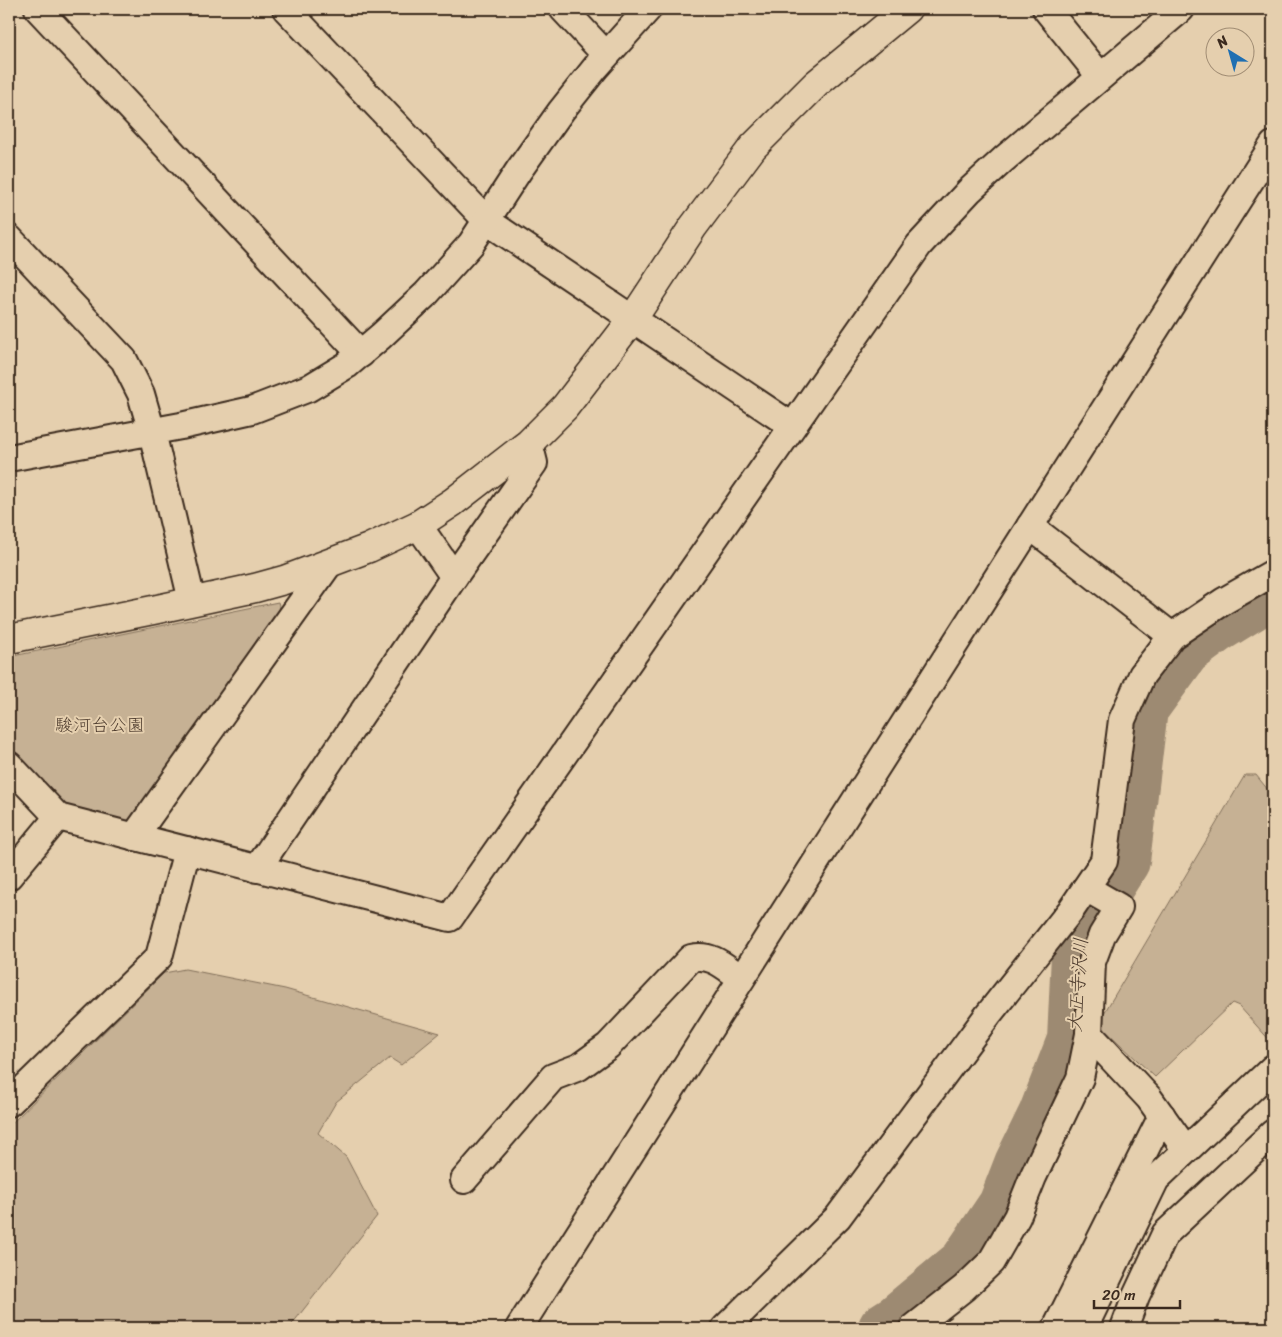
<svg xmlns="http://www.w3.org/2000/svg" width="1282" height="1337" viewBox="0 0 1282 1337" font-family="Sriracha,'Klee One',sans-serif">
	<rect width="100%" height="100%" fill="#e5cfae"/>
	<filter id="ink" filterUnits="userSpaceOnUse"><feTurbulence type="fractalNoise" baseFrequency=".02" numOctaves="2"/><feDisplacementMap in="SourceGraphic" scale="10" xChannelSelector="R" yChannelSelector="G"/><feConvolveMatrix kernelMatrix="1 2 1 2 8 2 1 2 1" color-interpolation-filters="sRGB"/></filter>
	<g filter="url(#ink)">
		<g fill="#c6b194" stroke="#806e59">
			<polygon points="278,602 282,617 134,822 64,810 9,752 9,658 18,655"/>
			<polygon points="1245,775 1256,775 1273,796 1273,1044 1239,1006 1232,1003 1155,1077 1104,1029 1100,1020"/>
			<polygon points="185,969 285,989 440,1033 401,1065 390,1058 336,1102 318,1133 346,1157 377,1216 289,1328 9,1328 9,1126 164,973"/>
		</g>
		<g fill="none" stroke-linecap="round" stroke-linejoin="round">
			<polyline stroke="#9d8a72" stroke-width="52" points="884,1328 898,1319 965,1263 1004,1205 1020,1164 1044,1115 1073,1040 1078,934 1124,861 1142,709 1185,650 1215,628 1273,592"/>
			<g stroke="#3b2a1e" stroke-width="30">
				<g id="street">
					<polyline points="38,9 361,354"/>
					<polyline points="286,9 487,221 792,426"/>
					<polyline points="563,9 606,55"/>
					<polyline points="1046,9 1100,76"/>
					<polyline points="9,238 124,360 141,394 152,432 192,601"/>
					<polyline points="9,458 181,426 252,410 309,388 347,365 381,336 426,294 471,244 519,170 561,111 596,67 648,9"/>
					<polyline points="418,525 454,577"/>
					<polyline points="1030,526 1172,636"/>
					<polyline points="9,765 58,817 450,918 919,245 969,191 1004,159 1181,9"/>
					<polyline points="134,837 329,564"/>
					<polyline points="257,869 454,577 534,463 529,443"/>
					<polyline points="9,876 58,817"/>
					<polyline points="1089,1034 1149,1098 1186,1150"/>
					<polyline points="9,1103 159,957 187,850"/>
					<path d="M464,1180L553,1077L579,1067L608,1046L691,958C712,953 725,967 741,978"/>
					<polyline points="519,1328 1273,145"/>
					<polyline points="725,1328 838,1217 988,1015 1071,910 1104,861 1122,720 1142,675 1172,636 1224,601 1273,573"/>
					<polyline points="913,1328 964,1288 991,1262 1017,1217 1033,1177 1080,1078 1089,1034 1092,962 1102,935 1119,907 1086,888"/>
					<polyline points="1056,1328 1162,1116"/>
					<polyline points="1084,1328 1156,1179 1273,1068"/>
					<polyline points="1124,1328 1136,1296 1165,1234 1273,1133"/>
				</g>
			</g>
			<g stroke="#3b2a1e" stroke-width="31">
				<polyline id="secondary" points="9,639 153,610 255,588 284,580 369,548 418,525 453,502 529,443 565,407 632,320 693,227 753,147 816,84 907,9"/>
			</g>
			<use href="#street" stroke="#e5cfae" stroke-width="26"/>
			<use href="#secondary" stroke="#e5cfae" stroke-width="28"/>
		</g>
	</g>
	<g text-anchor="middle" stroke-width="4" stroke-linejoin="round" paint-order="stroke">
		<g font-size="18" fill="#503e30" stroke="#e5cfae">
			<text x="100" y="731">駿河台公園</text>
		</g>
		<g font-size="19" font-style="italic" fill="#4f3d2f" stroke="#e5cfae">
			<text transform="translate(1077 985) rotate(-86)" y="7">大正寺沢川</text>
		</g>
	</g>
	<rect width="1282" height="1337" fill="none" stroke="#e5cfae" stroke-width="30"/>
	<rect x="15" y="15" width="1252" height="1307" fill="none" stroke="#3b2a1e" stroke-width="2" filter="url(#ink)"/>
	<g transform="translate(1230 52) rotate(323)"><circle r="24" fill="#e5cfae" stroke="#a18d74"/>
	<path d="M0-4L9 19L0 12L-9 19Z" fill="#1f6fb2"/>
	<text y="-8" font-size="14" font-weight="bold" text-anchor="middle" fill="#3b2a1e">N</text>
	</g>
	<path d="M1094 1300v8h86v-8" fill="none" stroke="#3b2a1e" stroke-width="2.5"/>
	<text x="1102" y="1300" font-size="15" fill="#3b2a1e" stroke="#e5cfae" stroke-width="4" paint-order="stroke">20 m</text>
</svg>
